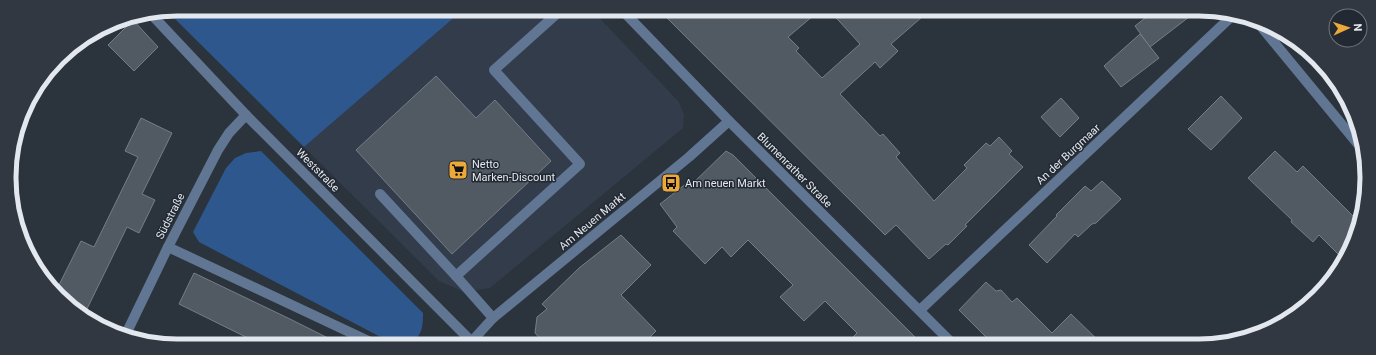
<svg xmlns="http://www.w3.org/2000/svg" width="1376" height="355" viewBox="0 0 1376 355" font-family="Roboto,sans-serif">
	<rect width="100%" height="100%" fill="#2b333c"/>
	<polygon fill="#323c4b" points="464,9 592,10 679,102 684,115 683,128 490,288 464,292 439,281 304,147"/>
	<g fill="#2e588d">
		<polygon points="178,9 464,9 304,147 167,11"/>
		<path d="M261,151L423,313C423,337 418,342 394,344L199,242L193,232L226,168L235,158L246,153Z"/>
	</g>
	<g fill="#515963" stroke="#757d88">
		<polygon points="659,10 820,10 788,37 799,48 796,51 822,78 860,44 829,10 930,10 891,44 898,51 880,68 875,62 840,94 880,136 883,134 900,153 896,157 934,201 967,168 964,165 986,143 990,146 999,137 1012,151 1009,154 1023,167 965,225 967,226 948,245 946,244 929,259 896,225 885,235"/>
		<polygon points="1155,10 1198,10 1150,47 1135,26"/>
		<polygon points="133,20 158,47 134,71 108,45"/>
		<polygon points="1140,34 1159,58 1121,87 1104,66"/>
		<polygon points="436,76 476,118 495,100 551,161 452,254 356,150"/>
		<polygon points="1221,96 1242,118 1211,150 1188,129"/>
		<polygon points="1061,98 1079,118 1060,137 1041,117"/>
		<polygon points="141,118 172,133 142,194 155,200 139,233 127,227 84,315 56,291 81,241 94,247 138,157 125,151"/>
		<polygon points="726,151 733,155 923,345 845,345 857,333 825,301 804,321 780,297 793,285 748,240 731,257 722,247 705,264 673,231 677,227 660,204 687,183 689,187"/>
		<polygon points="1275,151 1297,172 1303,166 1359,222 1350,252 1344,260 1319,235 1313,242 1291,222 1292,220 1248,178"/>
		<polygon points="1102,181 1121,199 1096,223 1092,224 1078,237 1075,234 1047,263 1029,245 1057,216 1056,215 1085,186 1091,191"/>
		<polygon points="621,235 651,265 621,295 656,331 642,345 546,345 535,333 537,317 547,309 542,304 579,268"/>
		<polygon points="194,273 290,319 342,345 262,345 179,304"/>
		<polygon points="986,282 996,291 1001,290 1012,302 1017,298 1052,333 1071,314 1103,345 994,345 959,310"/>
	</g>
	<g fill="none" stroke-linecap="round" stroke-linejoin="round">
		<g stroke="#607692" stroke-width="10">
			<polyline points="622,10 729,121 954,345"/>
			<polyline points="151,14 246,115 475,345"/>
			<polyline points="1259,24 1362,149"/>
			<polyline points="380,194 456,276"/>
			<polyline points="168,247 377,345"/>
			<polyline points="920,310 1233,15"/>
			<polyline points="493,318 456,276 580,164 494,70 561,10"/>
			<polyline points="126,334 168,247 218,150 229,133 246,115"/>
			<polyline points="461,345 472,341 493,318 689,157 729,121"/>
		</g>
	</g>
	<defs>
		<g id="supermarket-square" transform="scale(1)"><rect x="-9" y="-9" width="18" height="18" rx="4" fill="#eca93a" stroke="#222932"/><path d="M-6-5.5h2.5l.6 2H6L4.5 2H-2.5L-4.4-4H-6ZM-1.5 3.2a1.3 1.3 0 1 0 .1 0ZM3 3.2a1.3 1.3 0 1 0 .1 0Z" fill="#111"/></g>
		<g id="bus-square" transform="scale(1)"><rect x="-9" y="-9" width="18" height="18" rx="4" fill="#eca93a" stroke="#222932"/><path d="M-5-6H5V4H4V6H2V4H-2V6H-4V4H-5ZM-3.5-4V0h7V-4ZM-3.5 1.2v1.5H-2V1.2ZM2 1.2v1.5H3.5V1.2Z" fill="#111"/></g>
	</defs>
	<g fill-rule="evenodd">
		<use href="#supermarket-square" x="458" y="170"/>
		<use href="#bus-square" x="671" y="183"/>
	</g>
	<g text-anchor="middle" stroke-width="3" stroke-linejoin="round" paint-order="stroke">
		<g font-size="11" fill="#e3e7ee" stroke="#222932">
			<text transform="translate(1068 154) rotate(-43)" y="4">An der Burgmaar</text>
			<text transform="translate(318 170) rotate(45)" y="4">Weststraße</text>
			<text transform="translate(795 170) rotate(45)" y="4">Blumenrather Straße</text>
			<text transform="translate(170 216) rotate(-63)" y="4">Südstraße</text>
			<text transform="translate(592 221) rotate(-40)" y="4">Am Neuen Markt</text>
		</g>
		<g font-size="11" fill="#e3e7ee" stroke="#222932" text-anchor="start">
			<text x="472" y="168">Netto<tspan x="472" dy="13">Marken-Discount</tspan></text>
			<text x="685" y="187">Am neuen Markt</text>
		</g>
	</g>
	<path d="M0 0H1376V355H0ZM177 16H1199A161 161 0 0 1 1360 177V178A161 161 0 0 1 1199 339H177A161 161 0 0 1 16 178V177A161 161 0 0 1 177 16Z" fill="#313841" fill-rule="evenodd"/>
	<path fill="none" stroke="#e3e7ee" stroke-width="5" d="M177 16H1199A161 161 0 0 1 1360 177V178A161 161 0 0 1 1199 339H177A161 161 0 0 1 16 178V177A161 161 0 0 1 177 16Z"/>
	<g transform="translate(1348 28) rotate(87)"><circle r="19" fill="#222932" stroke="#6f757d"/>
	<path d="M0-3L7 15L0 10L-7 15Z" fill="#eca93a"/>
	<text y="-6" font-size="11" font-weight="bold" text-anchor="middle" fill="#e3e7ee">N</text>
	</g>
</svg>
